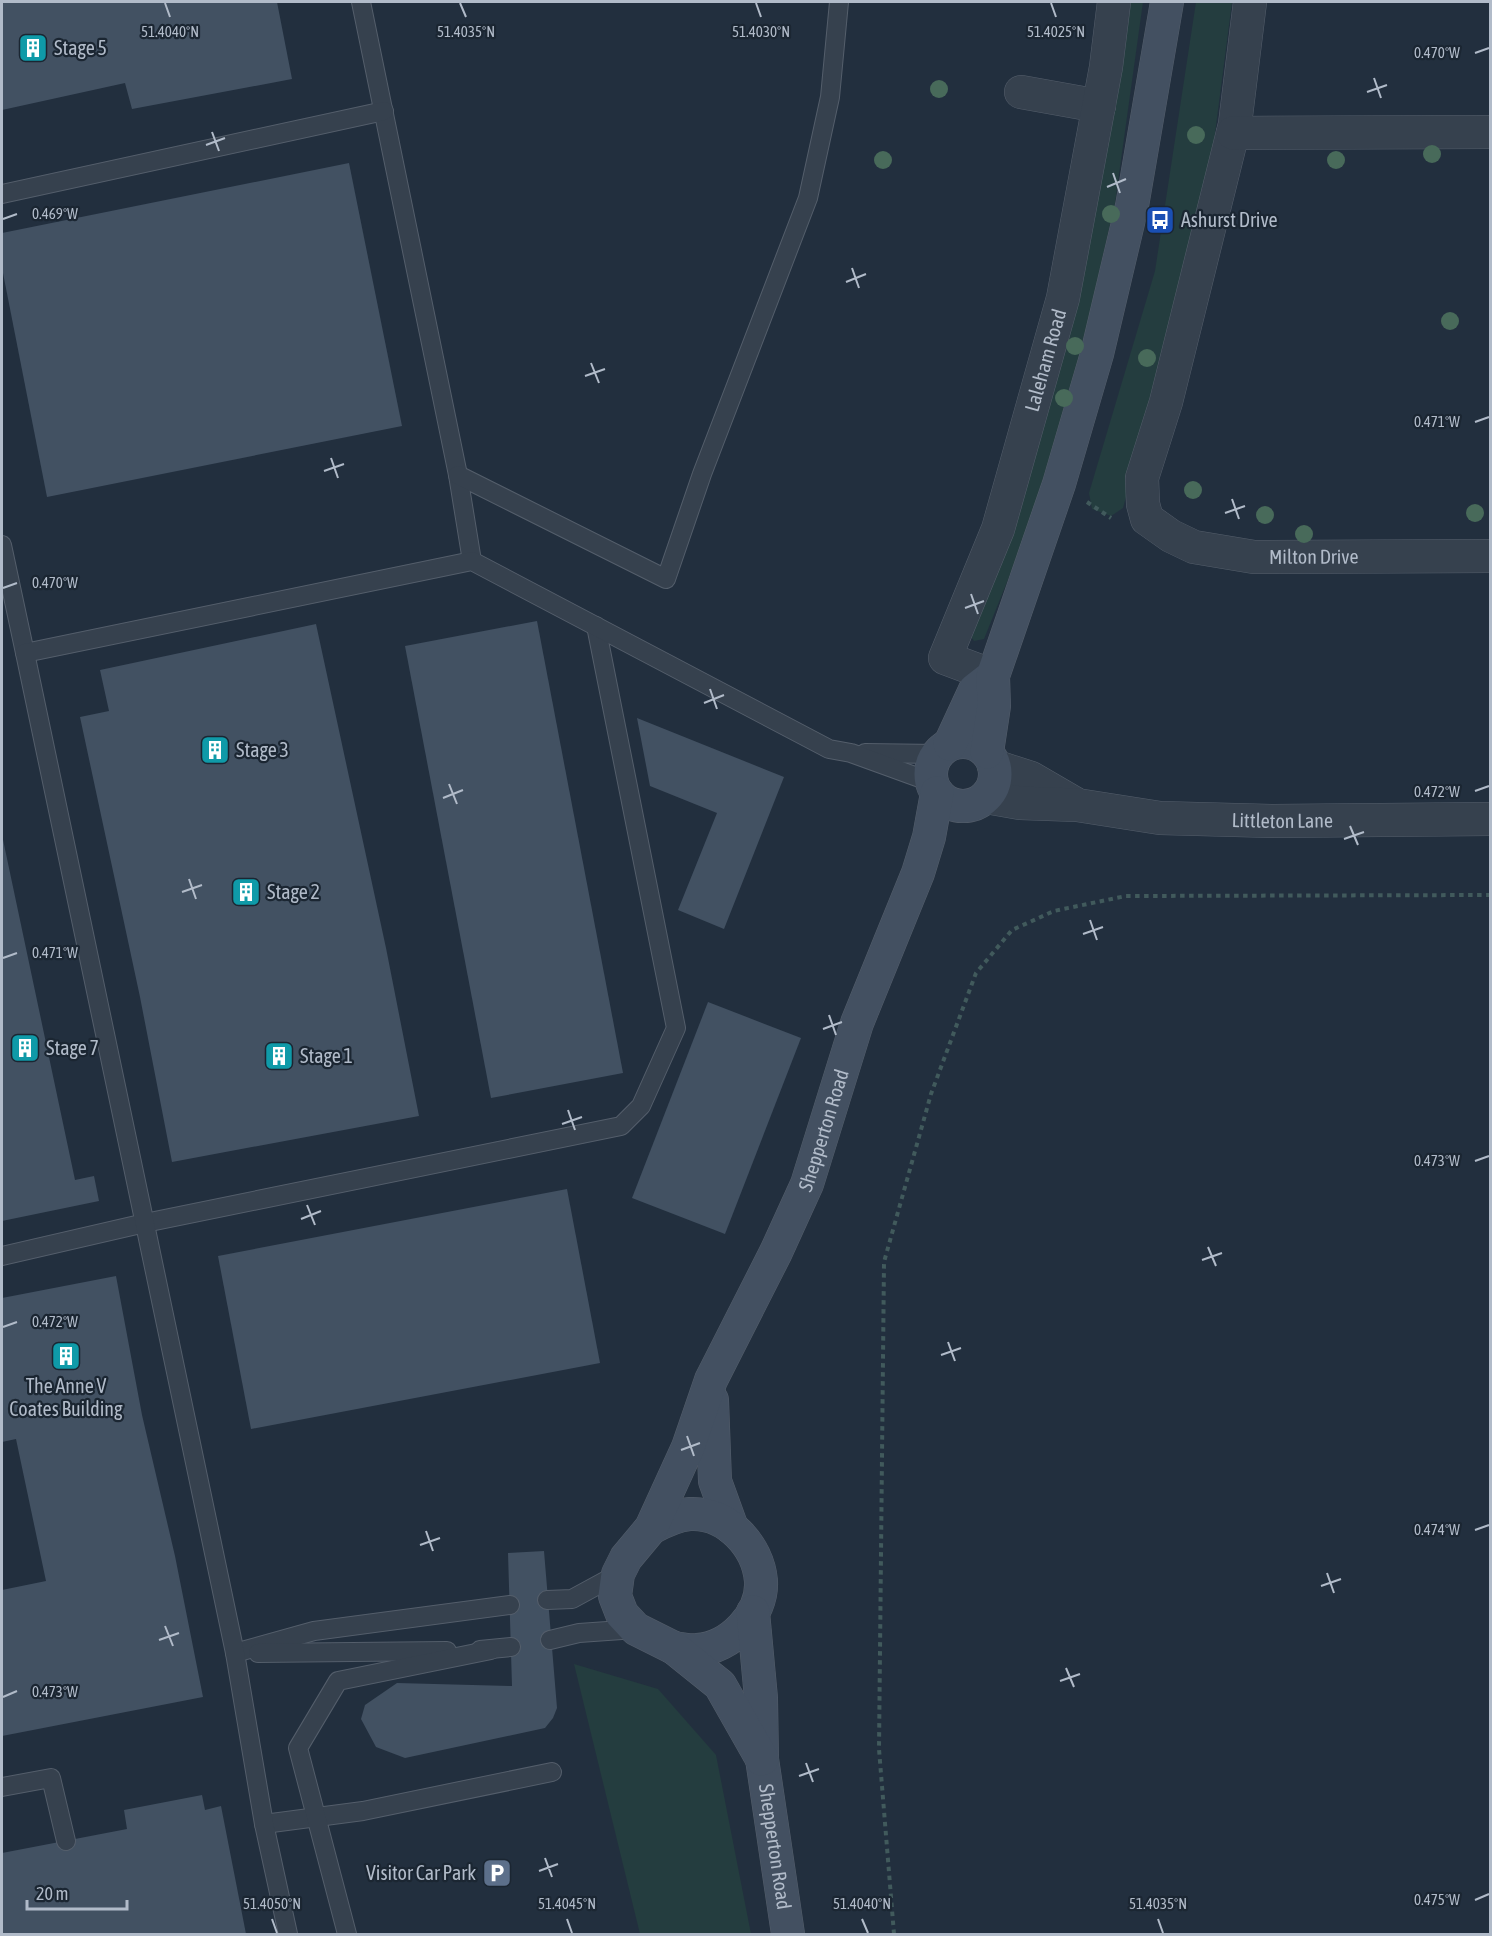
<svg xmlns="http://www.w3.org/2000/svg" width="1492" height="1936" viewBox="0 0 1492 1936" font-family="'Asap Condensed',sans-serif">
	<rect width="100%" height="100%" fill="#222f3e"/>
	<g fill="#243d3f">
		<polygon points="1126,2 1143,2 1115,203 1077,370 1024,540 984,639 974,641 969,634"/>
		<polygon points="1196,2 1232,2 1207,195 1199,234 1123,508 1111,516 1092,509 1089,493 1155,271"/>
		<polygon points="574,1664 658,1689 716,1755 751,1934 640,1934"/>
	</g>
	<g fill="#425162">
		<polygon points="2,2 277,2 292,79 132,109 125,83 2,110"/>
		<polygon points="349,163 402,426 47,497 2,268 2,233"/>
		<polygon points="537,621 623,1073 491,1098 405,646"/>
		<polygon points="316,624 386,948 419,1116 172,1162 140,997 80,717 109,711 100,670"/>
		<polygon points="637,718 784,777 724,929 678,910 717,813 650,786"/>
		<polygon points="2,835 75,1180 94,1176 99,1201 2,1221"/>
		<polygon points="708,1002 801,1038 725,1234 632,1198"/>
		<polygon points="567,1189 600,1363 251,1429 218,1256"/>
		<polygon points="116,1276 142,1415 175,1556 203,1697 2,1736 2,1590 46,1581 16,1439 2,1442 2,1298"/>
		<polygon points="544,1551 557,1708 553,1718 545,1728 405,1758 376,1747 361,1719 365,1705 397,1683 512,1686 508,1553"/>
		<polygon points="202,1795 205,1810 221,1806 246,1934 2,1934 2,1853 127,1829 124,1810"/>
	</g>
	<g fill="none" stroke-linecap="round" stroke-linejoin="round">
		<g stroke="#545e6b" stroke-width="20">
			<g id="service">
				<polyline points="361,2 458,475 472,561"/>
				<polyline points="2,194 384,111"/>
				<polyline points="458,475 666,579 702,474 808,198 830,97 839,2"/>
				<polyline points="2,545 25,653"/>
				<polyline points="865,753 937,754"/>
				<polyline points="2,1256 145,1223 621,1126 641,1106 676,1028 596,626"/>
				<polyline points="547,1600 572,1599 618,1574"/>
				<polyline points="550,1640 579,1633 636,1629"/>
				<polyline points="480,1650 511,1647"/>
				<polyline points="235,1653 314,1631 510,1605"/>
				<polyline points="258,1653 447,1651"/>
				<polyline points="2,1787 51,1778 66,1841"/>
				<polyline points="264,1824 363,1811 552,1772"/>
				<polyline points="288,1934 264,1824 235,1653 25,653 472,561 829,749 851,753 931,782"/>
				<polyline points="347,1934 298,1748 338,1681 491,1650"/>
			</g>
		</g>
		<g stroke="#545e6b" stroke-width="34">
			<g id="minor">
				<path id="s1" d="M1250,2L1235,124L1166,402L1142,478L1143,504L1147,519L1171,536L1194,547L1254,557L1490,556"/>
				<polyline points="1021,92 1099,106"/>
				<polyline points="1233,133 1490,132"/>
				<path id="s2" d="M993,676L945,658L998,529L1063,298L1106,67L1114,2"/>
			</g>
		</g>
		<g stroke="#545e6b" stroke-width="34">
			<g id="tertiary">
				<polyline points="994,766 1031,778 1074,803"/>
				<path id="s3" d="M986,797L1020,803L1077,805L1160,818L1273,821L1490,819"/>
			</g>
		</g>
		<g stroke="#545e6b" stroke-width="34">
			<g id="secondary">
				<circle cx="963" cy="774" r="32"/>
				<polyline points="950,744 975,690 993,676"/>
				<polyline points="987,752 994,706 993,676 1059,484 1097,354 1132,206 1167,2"/>
				<polyline points="712,1400 715,1481 732,1528"/>
				<path d="M651,1528C664,1521 676,1515 690,1514C727,1512 758,1546 761,1581C763,1615 730,1648 697,1650C690,1651 681,1649 674,1648"/>
				<path id="s4" d="M753,1612L761,1698L762,1759L788,1934"/>
				<path id="s5" d="M762,1759L720,1685L674,1648L636,1629L622,1614L615,1596L618,1574L626,1558L651,1528L688,1447L711,1380L776,1252L807,1184L857,1023L918,873L929,837L937,793"/>
			</g>
		</g>
		<g stroke="#415a5c" stroke-width="4" stroke-dasharray="4.5 4.5" stroke-linecap="butt">
			<polyline points="1087,502 1111,518"/>
			<polyline points="894,1934 879,1749 884,1262 931,1094 976,973 1012,930 1054,911 1126,896 1490,895"/>
		</g>
		<use href="#service" stroke="#36414e" stroke-width="18"/>
		<use href="#minor" stroke="#36414e" stroke-width="33"/>
		<use href="#tertiary" stroke="#36414e" stroke-width="33"/>
		<use href="#secondary" stroke="#435061" stroke-width="33"/>
	</g>
	<g fill="#486a5a">
		<circle cx="939" cy="89" r="9"/>
		<circle cx="1196" cy="135" r="9"/>
		<circle cx="1432" cy="154" r="9"/>
		<circle cx="883" cy="160" r="9"/>
		<circle cx="1336" cy="160" r="9"/>
		<circle cx="1111" cy="214" r="9"/>
		<circle cx="1450" cy="321" r="9"/>
		<circle cx="1075" cy="346" r="9"/>
		<circle cx="1147" cy="358" r="9"/>
		<circle cx="1064" cy="398" r="9"/>
		<circle cx="1193" cy="490" r="9"/>
		<circle cx="1475" cy="513" r="9"/>
		<circle cx="1265" cy="515" r="9"/>
		<circle cx="1304" cy="534" r="9"/>
	</g>
	<path fill="none" stroke="#b1bbc9" stroke-width="2" d="M165,3L170,17M460,3L466,17M756,3L761,17M1051,3L1056,17M1475,53L1489,48M1374,78L1381,98M1367,92L1387,85M212,132L219,151M206,145L225,138M1113,173L1120,193M1107,187L1126,179M3,219L17,214M852,268L859,288M846,282L866,274M591,363L599,383M585,376L605,369M1475,422L1489,417M331,458L338,478M324,471L344,464M1232,499L1239,519M1225,513L1245,506M3,588L17,583M971,594L978,614M965,608L984,601M710,689L717,709M704,703L724,695M449,784L457,804M1475,791L1489,786M443,798L463,790M1350,826L1358,845M1344,839L1364,832M189,879L196,899M182,892L202,885M1090,920L1097,940M1083,934L1103,927M3,958L17,953M829,1015L836,1035M823,1029L842,1022M568,1110L575,1130M562,1124L582,1117M1475,1161L1489,1156M307,1205L315,1225M301,1219L321,1211M1208,1247L1216,1266M1202,1260L1222,1253M3,1327L17,1322M948,1342L955,1361M941,1355L961,1348M687,1436L694,1456M681,1450L700,1443M1475,1530L1489,1525M426,1531L433,1551M420,1545L440,1538M1327,1573L1334,1593M1321,1586L1341,1579M165,1626L173,1646M159,1640L179,1633M1066,1668L1074,1687M1060,1681L1080,1674M3,1697L17,1691M806,1763L813,1782M799,1776L819,1769M545,1858L552,1877M539,1871L558,1864M1475,1900L1489,1894M272,1919L277,1933M567,1919L572,1933M862,1919L868,1933M1158,1919L1163,1933"/>
	<defs>
		<g id="building-square" transform="scale(1.5)"><rect x="-9" y="-9" width="18" height="18" rx="4" fill="#0f9aa8" stroke="#1b2632"/><path d="M-4-6H4V6H1V3H-1V6H-4ZM-2.5-4.3h1.7v1.8h-1.7ZM.8-4.3h1.7v1.8H.8ZM-2.5-1h1.7V.8h-1.7ZM.8-1h1.7V.8H.8Z" fill="#fff"/></g>
		<g id="bus-square" transform="scale(1.5)"><rect x="-9" y="-9" width="18" height="18" rx="4" fill="#1a4fb4" stroke="#1b2632"/><path d="M-5-6H5V4H4V6H2V4H-2V6H-4V4H-5ZM-3.5-4V0h7V-4ZM-3.5 1.2v1.5H-2V1.2ZM2 1.2v1.5H3.5V1.2Z" fill="#fff"/></g>
		<g id="parking-square" transform="scale(1.5)"><rect x="-9" y="-9" width="18" height="18" rx="4" fill="#5c6f8a" stroke="#1b2632"/><path d="M-3.5-5.5H1a3.5 3.5 0 0 1 0 7H-1V5.5H-3.5ZM-1-3.4V-.6H.8a1.4 1.4 0 0 0 0-2.8Z" fill="#fff"/></g>
	</defs>
	<g fill-rule="evenodd">
		<use href="#building-square" x="33" y="48"/>
		<use href="#bus-square" x="1160" y="220"/>
		<use href="#building-square" x="215" y="750"/>
		<use href="#building-square" x="246" y="892"/>
		<use href="#building-square" x="25" y="1048"/>
		<use href="#building-square" x="279" y="1056"/>
		<use href="#building-square" x="66" y="1356"/>
		<use href="#parking-square" x="497" y="1873"/>
	</g>
	<g text-anchor="middle" stroke-width="4.5" stroke-linejoin="round" paint-order="stroke">
		<g font-size="20" fill="#b1bbc9" stroke="#1b2632" text-anchor="start">
			<text x="54" y="55">Stage 5</text>
			<text x="1181" y="227">Ashurst Drive</text>
			<text x="236" y="757">Stage 3</text>
			<text x="267" y="899">Stage 2</text>
			<text x="46" y="1055">Stage 7</text>
			<text x="300" y="1063">Stage 1</text>
			<text x="66" y="1393" text-anchor="middle">The Anne V<tspan x="66" dy="23">Coates Building</tspan></text>
			<text x="476" y="1880" text-anchor="end">Visitor Car Park</text>
		</g>
		<g font-size="20" fill="#b1bbc9" stroke="#1b2632">
			<text dy="7" stroke="none"><textPath href="#s2" startOffset="366">Laleham Road</textPath></text>
			<text dy="7" stroke="none"><textPath href="#s1" startOffset="706">Milton Drive</textPath></text>
			<text dy="7" stroke="none"><textPath href="#s3" startOffset="298">Littleton Lane</textPath></text>
			<text dy="7" stroke="none"><textPath href="#s5" startOffset="740">Shepperton Road</textPath></text>
			<text dy="7" stroke="none"><textPath href="#s4" startOffset="236">Shepperton Road</textPath></text>
		</g>
	</g>
	<g font-size="15" text-anchor="middle" fill="#b1bbc9" stroke="#1b2632" stroke-width="4.5" stroke-linejoin="round" paint-order="stroke">
		<text x="170" y="37">51.4040°N</text>
		<text x="466" y="37">51.4035°N</text>
		<text x="761" y="37">51.4030°N</text>
		<text x="1056" y="37">51.4025°N</text>
		<text x="1437" y="58">0.470°W</text>
		<text x="55" y="219">0.469°W</text>
		<text x="1437" y="427">0.471°W</text>
		<text x="55" y="588">0.470°W</text>
		<text x="1437" y="797">0.472°W</text>
		<text x="55" y="958">0.471°W</text>
		<text x="1437" y="1166">0.473°W</text>
		<text x="55" y="1327">0.472°W</text>
		<text x="1437" y="1535">0.474°W</text>
		<text x="55" y="1697">0.473°W</text>
		<text x="1437" y="1905">0.475°W</text>
		<text x="272" y="1909">51.4050°N</text>
		<text x="567" y="1909">51.4045°N</text>
		<text x="862" y="1909">51.4040°N</text>
		<text x="1158" y="1909">51.4035°N</text>
	</g>
	<rect width="1492" height="1936" fill="none" stroke="#b1bbc9" stroke-width="6"/>
	<path d="M27 1900v9h100v-9" fill="none" stroke="#b1bbc9" stroke-width="3"/>
	<text x="36" y="1900" font-size="18" fill="#b1bbc9" stroke="#1b2632" stroke-width="4.5" paint-order="stroke">20 m</text>
</svg>
